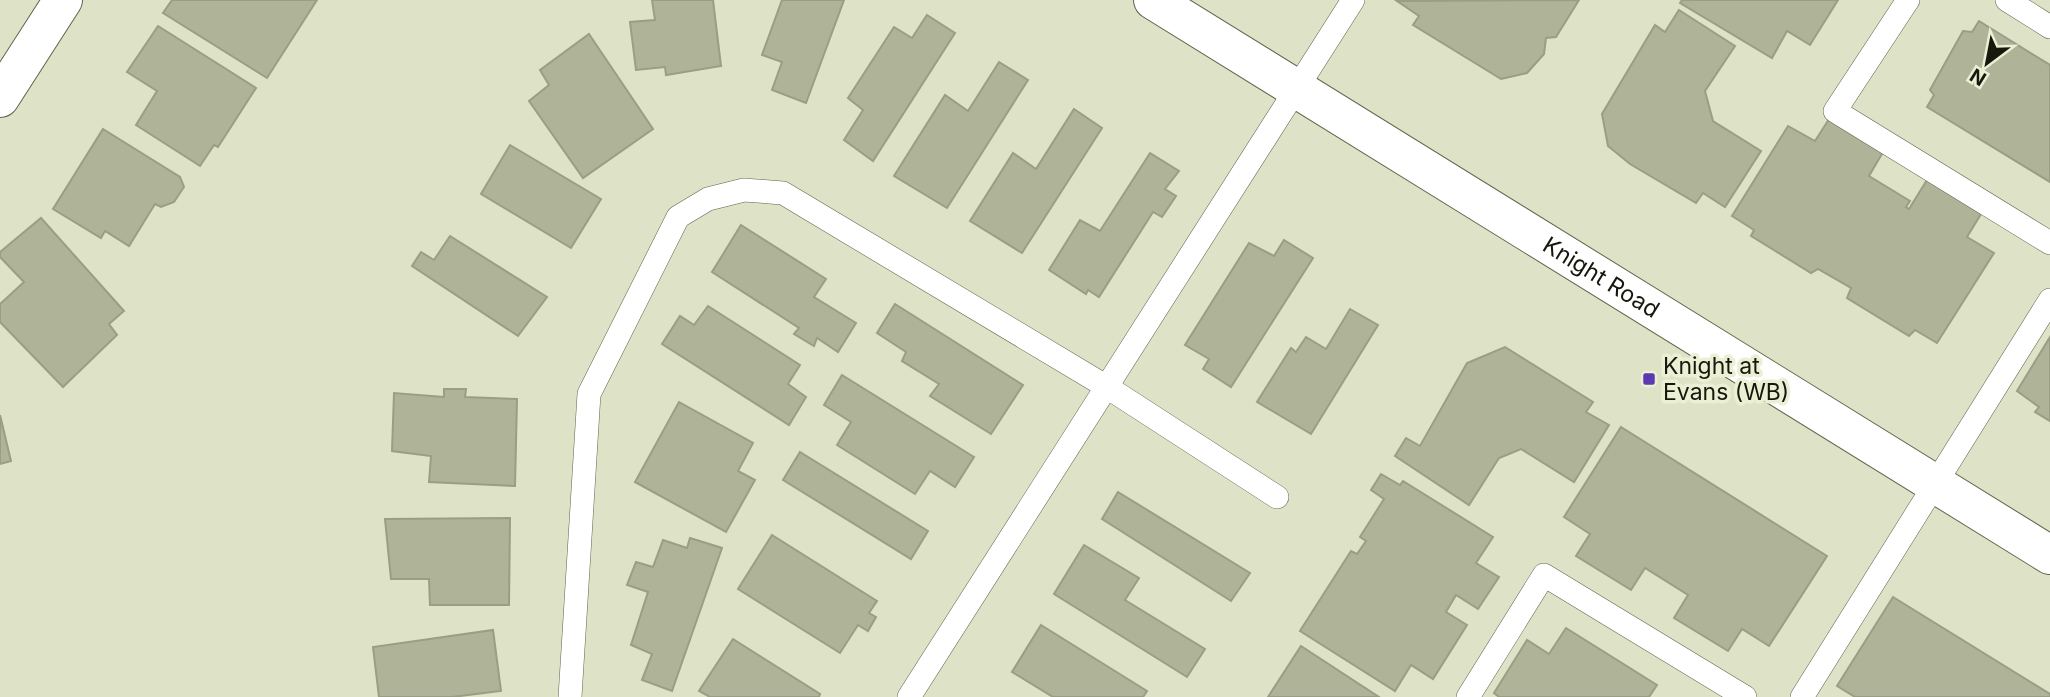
<svg xmlns="http://www.w3.org/2000/svg" width="2050" height="697" viewBox="0 0 2050 697" font-family="Inter,sans-serif">
	<rect width="100%" height="100%" fill="#dee2c7"/>
	<g fill="#afb499" stroke="#999e84" stroke-width="2">
		<polygon points="172,0 317,0 267,78 163,13"/>
		<polygon points="652,0 713,0 721,66 666,75 665,67 636,70 630,22 655,20"/>
		<polygon points="782,0 844,0 806,103 772,90 782,62 762,55"/>
		<polygon points="1579,0 1556,37 1546,38 1544,54 1527,73 1501,79 1413,25 1419,16 1397,1"/>
		<polygon points="1682,0 1838,0 1810,45 1787,31 1772,58 1680,3"/>
		<polygon points="1679,10 1735,46 1705,91 1713,121 1761,151 1725,207 1703,193 1696,203 1630,164 1608,146 1602,114 1655,25 1665,32"/>
		<polygon points="927,15 955,33 873,161 844,140 863,110 848,98 894,27 912,38"/>
		<polygon points="1979,21 2050,65 2050,182 1927,107 1934,95 1930,90 1963,31 1972,32"/>
		<polygon points="158,26 256,88 218,147 214,145 200,166 136,125 157,91 127,72"/>
		<polygon points="589,34 653,129 583,178 529,101 549,85 540,70"/>
		<polygon points="999,62 1028,80 947,208 894,176 945,95 968,111"/>
		<polygon points="1074,109 1102,128 1022,253 970,221 1013,153 1036,169"/>
		<polygon points="1829,119 1883,152 1869,176 1910,201 1906,207 1909,209 1927,180 1981,214 1967,237 1994,253 1937,343 1915,330 1909,336 1847,298 1851,288 1818,269 1811,273 1751,236 1754,230 1732,216 1788,126 1815,141"/>
		<polygon points="103,129 180,177 184,187 174,202 161,207 155,204 129,246 105,231 101,238 53,209"/>
		<polygon points="510,145 601,199 571,248 481,194"/>
		<polygon points="1150,153 1179,171 1165,189 1176,196 1162,217 1153,212 1099,297 1088,290 1086,294 1049,270 1080,220 1100,231"/>
		<polygon points="41,218 124,311 109,324 117,335 63,387 0,322 0,304 24,282 0,257 0,252"/>
		<polygon points="741,225 826,279 814,297 856,323 838,352 817,338 814,346 794,334 799,328 712,272"/>
		<polygon points="450,236 547,297 518,336 412,266 421,252 434,260"/>
		<polygon points="1284,240 1313,258 1231,387 1203,369 1209,359 1185,345 1249,243 1274,256"/>
		<polygon points="895,304 1023,385 991,434 930,396 939,384 902,361 906,352 877,333"/>
		<polygon points="708,306 800,365 788,384 806,397 789,425 662,344 680,316 694,325"/>
		<polygon points="1350,309 1378,325 1311,434 1257,402 1291,348 1296,352 1306,337 1326,349"/>
		<polygon points="2050,337 2050,421 2035,412 2039,407 2017,391"/>
		<polygon points="1505,347 1593,402 1586,412 1609,425 1574,482 1521,449 1499,458 1469,505 1395,456 1406,438 1420,446 1467,363"/>
		<polygon points="842,375 974,457 955,487 930,471 915,494 837,445 851,422 824,405"/>
		<polygon points="444,389 466,389 465,397 517,399 515,486 429,482 431,456 392,451 394,393 444,397"/>
		<polygon points="679,402 753,443 738,471 755,480 726,532 635,482"/>
		<polygon points="0,415 11,461 0,464"/>
		<polygon points="1621,427 1827,556 1769,646 1742,629 1728,651 1674,618 1688,595 1645,568 1631,590 1576,556 1590,534 1564,517"/>
		<polygon points="800,452 928,531 911,559 783,480"/>
		<polygon points="1381,474 1400,485 1403,481 1493,537 1476,563 1499,577 1478,609 1456,595 1446,612 1467,625 1433,679 1411,665 1395,691 1300,631 1351,551 1357,554 1366,541 1360,537 1384,499 1371,490"/>
		<polygon points="1118,492 1250,573 1231,601 1102,519"/>
		<polygon points="510,518 509,605 430,605 429,579 391,579 385,519"/>
		<polygon points="772,535 877,601 869,613 876,617 868,631 858,625 840,653 738,589"/>
		<polygon points="690,538 722,548 672,691 642,680 652,654 631,645 648,592 627,585 636,562 653,567 663,540 687,548"/>
		<polygon points="1084,545 1139,578 1125,600 1205,649 1187,677 1054,594"/>
		<polygon points="1893,597 2050,694 2050,697 1855,697 1837,686"/>
		<polygon points="1041,625 1147,691 1143,697 1053,697 1012,672"/>
		<polygon points="1566,628 1657,685 1649,697 1499,697 1494,693 1527,640 1549,654"/>
		<polygon points="493,630 501,691 452,697 379,697 373,647"/>
		<polygon points="733,639 820,694 819,697 710,697 699,691"/>
		<polygon points="1301,646 1379,697 1268,697"/>
	</g>
	<g fill="none" stroke-linecap="round" stroke-linejoin="round">
		<g stroke="#60644b" stroke-width="24">
			<g id="lane">
				<polyline points="1908,0 1835,111 2050,243"/>
				<polyline points="2007,0 2050,27"/>
				<polyline points="570,697 589,394 678,217 708,199 744,190 783,193 1107,387 1277,497"/>
				<polyline points="909,697 1353,0"/>
				<polyline points="1468,697 1544,575 1745,697"/>
				<polyline points="1802,697 2050,300"/>
			</g>
		</g>
		<g stroke="#60644b" stroke-width="40">
			<polyline id="street" points="0,98 63,0"/>
		</g>
		<g stroke="#60644b" stroke-width="40">
			<g id="secondary">
				<path id="s1" d="M1153,0L2050,555"/>
			</g>
		</g>
		<use href="#lane" stroke="#fff" stroke-width="23"/>
		<use href="#street" stroke="#fff" stroke-width="38"/>
		<use href="#secondary" stroke="#fff" stroke-width="38"/>
	</g>
	<rect fill="#5b39b1" stroke="#ebf0d4" stroke-width="2.5" x="1642" y="372" width="14" height="14" rx="3.5"/>
	<g text-anchor="middle" stroke-width="7" stroke-linejoin="round" paint-order="stroke">
		<g font-size="23" fill="#16180e" stroke="#ebf0d4">
			<text dy="8" stroke="none"><textPath href="#s1" startOffset="527">Knight Road</textPath></text>
		</g>
		<g font-size="23" fill="#16180e" stroke="#ebf0d4" text-anchor="start">
			<text x="1663" y="374">Knight at<tspan x="1663" dy="26">Evans (WB)</tspan></text>
		</g>
	</g>
	<g transform="translate(1987 63) rotate(212)" stroke="#ebf0d4" stroke-width="5" paint-order="stroke">
	<path d="M0-5L12 26L0 18L-12 26Z" fill="#16180e"/>
	<text y="-10" font-size="19" font-weight="bold" text-anchor="middle" fill="#16180e">N</text>
	</g>
</svg>
